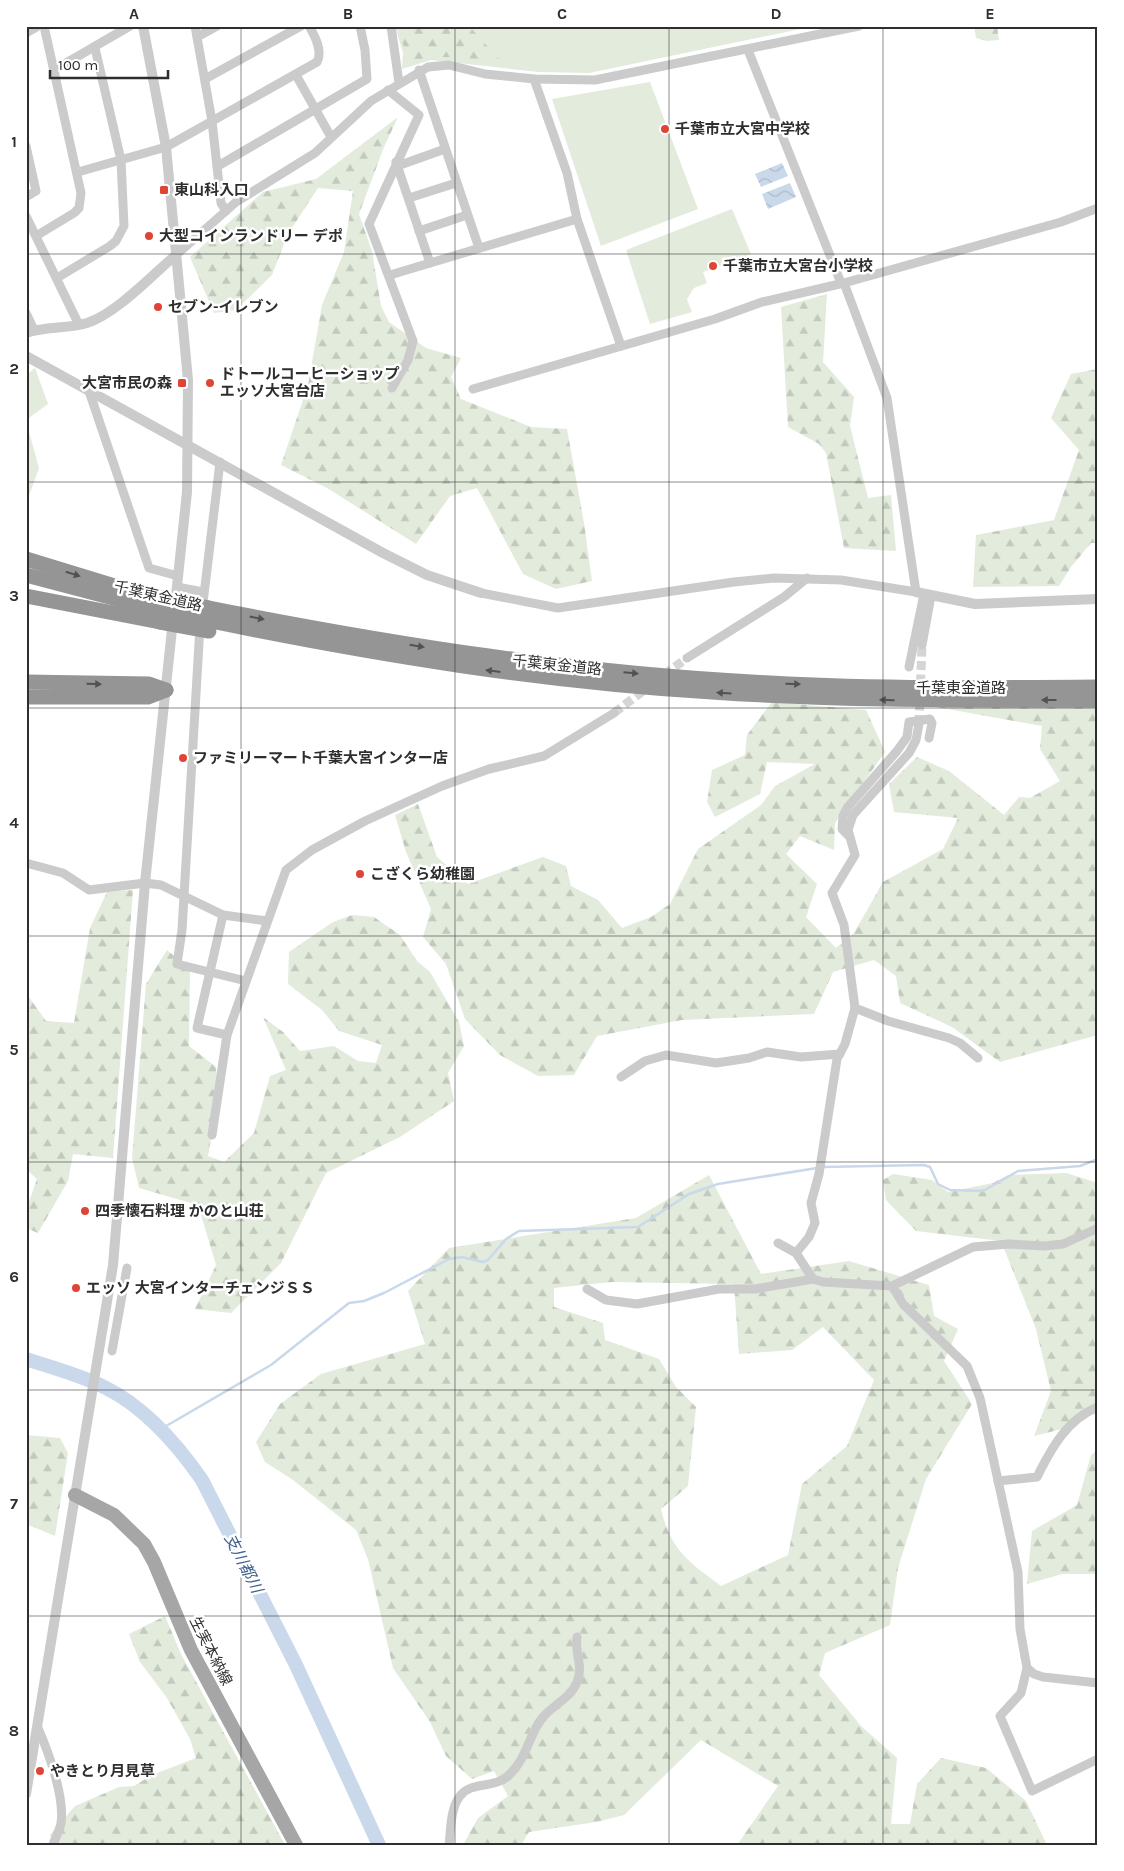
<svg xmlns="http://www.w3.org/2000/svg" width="1124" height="1871" viewBox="0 0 1124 1871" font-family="Karla,'Noto Sans JP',sans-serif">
	<defs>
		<pattern id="forest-firs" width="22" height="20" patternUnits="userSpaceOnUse" patternTransform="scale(1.25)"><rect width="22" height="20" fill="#e2ebdc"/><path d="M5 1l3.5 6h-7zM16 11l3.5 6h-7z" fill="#c2cabd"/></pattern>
		<pattern id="water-waves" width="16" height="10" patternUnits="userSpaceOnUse" patternTransform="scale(1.25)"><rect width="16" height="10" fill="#c9d8ea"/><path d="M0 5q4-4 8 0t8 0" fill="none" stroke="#adbac9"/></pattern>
	</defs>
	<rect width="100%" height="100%" fill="#fff"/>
	<g fill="#e2ebdc">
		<polygon points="395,26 815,26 589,73 538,72 431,60 402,69 403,53"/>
		<polygon points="650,82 698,209 601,246 552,99"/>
		<polygon points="732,209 751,254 703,272 707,283 694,288 687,299 692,312 650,324 626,250"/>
		<polygon points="35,368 48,404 26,420 26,375"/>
		<polygon points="26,421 39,468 27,501 26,500"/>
	</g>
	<g fill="url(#forest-firs)" fill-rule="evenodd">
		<polygon points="397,26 469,26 500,60 444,57 408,60"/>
		<polygon points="974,26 997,26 999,40 987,41 976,38"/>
		<polygon points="398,117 384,147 359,214 372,251 381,306 389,322 426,348 461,358 451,377 461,399 531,427 567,429 584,523 592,581 556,589 523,574 477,488 450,496 416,544 327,488 281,465 308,385 322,305 344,252 353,191 318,188 288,234 272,275 236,310 214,313 190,257 263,192 316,179"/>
		<polygon points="827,294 823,362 854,397 850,426 868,498 891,495 896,551 844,548 826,453 819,444 788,427 781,307"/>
		<polygon points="1098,369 1098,543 1091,543 1071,567 1059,586 973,587 976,535 1054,520 1079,450 1051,418 1071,374"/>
		<polygon points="772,702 866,710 885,752 835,823 834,850 800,836 786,854 817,884 806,917 836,948 854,933 883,882 943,849 958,818 894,812 889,784 917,757 949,771 1004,815 1019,797 1030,798 1060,781 1040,749 1042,726 931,706 1098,706 1098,1035 1000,1062 952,1027 900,1003 896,976 874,960 833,972 814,1014 682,1020 597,1036 574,1075 538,1076 500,1055 465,1019 446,964 423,937 431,909 406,852 395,815 418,804 437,857 468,884 543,857 566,866 571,886 598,900 622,928 651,917 670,904 698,849 761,805 775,786 815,764 767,762 760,794 715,817 707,802 712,770 745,755 747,735"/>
		<polygon points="133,890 113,1158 73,1154 68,1181 38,1233 26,1228 26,1210 37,1179 26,1169 26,993 46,1021 74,1023 90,928 107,892"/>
		<polygon points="352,915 374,917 400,935 417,961 430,972 459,1022 464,1046 448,1073 454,1101 400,1137 326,1173 281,1263 231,1313 195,1309 216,1265 198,1205 139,1188 132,1158 146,984 167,950 190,969 189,1046 216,1067 218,1099 208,1156 224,1162 254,1133 270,1076 286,1070 263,1017 283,1032 300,1051 334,1046 358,1061 376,1063 382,1045 339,1031 322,1010 288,984 289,952 333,922"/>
		<polygon points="1066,1173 1098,1183 1098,1404 1062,1429 1034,1436 1051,1391 1036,1329 1001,1241 916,1231 886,1200 883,1180 893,1174 932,1180 948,1192 993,1183 1008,1175"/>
		<path d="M709,1175L761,1274L849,1261L929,1285L934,1316L958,1329L944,1361L972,1404L926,1479L898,1568L890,1625L825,1653L819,1675L861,1726L897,1758L891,1824H910L917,1784L941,1758L986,1768L1026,1801L1047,1845H737L778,1786L701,1740L624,1815L596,1822L529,1832L521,1845H463L478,1818L508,1796L494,1771L472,1779L446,1756L430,1722L393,1668L368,1559L356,1530L293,1480L265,1462L256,1442L280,1404L321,1374L425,1344L408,1291L449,1248L636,1218ZM612,1282L734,1284L739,1354L792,1350L823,1327L874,1380L847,1446L802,1484L788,1555L721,1586C689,1562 671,1551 661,1509L688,1486L696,1407L676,1387L659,1359L605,1340L603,1323L554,1307V1288Z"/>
		<polygon points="26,1435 60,1438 68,1453 55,1536 26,1524"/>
		<polygon points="1098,1450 1098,1574 1062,1574 1027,1584 1032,1531 1077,1505 1091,1455"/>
		<polygon points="165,1616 181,1654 285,1845 53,1845 50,1835 75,1806 119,1787 134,1786 152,1775 196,1758 190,1739 167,1698 140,1662 129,1634"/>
	</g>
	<g fill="url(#water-waves)">
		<polygon points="782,163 788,176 761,187 755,174"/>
		<polygon points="790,183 796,197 768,209 762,194"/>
	</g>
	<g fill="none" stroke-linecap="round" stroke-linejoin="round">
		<g stroke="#c9d8ea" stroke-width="2.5">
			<polyline points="822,1167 924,1165 930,1167 938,1184 950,1190 983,1191 1018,1171 1080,1166 1098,1159"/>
			<polyline points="161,1429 271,1365 349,1303 364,1301 384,1293 449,1259 462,1257 483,1262 488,1260 506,1239 519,1231 638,1227 689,1194 718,1184 817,1168"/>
		</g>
		<path stroke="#c9d8ea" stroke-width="14" d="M26,1359C53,1368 81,1375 106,1388C146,1408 177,1444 202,1480L296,1665L379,1845"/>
		<g stroke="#d5d5d5" stroke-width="9" stroke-dasharray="9 4.5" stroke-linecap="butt">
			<polyline points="664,675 687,658"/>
			<polyline points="614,713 648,687"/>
			<polyline points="919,724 922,645"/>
		</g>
		<g stroke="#cbcbcb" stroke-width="9">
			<polyline points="195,26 212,121 221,203 226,211"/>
			<polyline points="391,26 399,83"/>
			<polyline points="26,33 38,26"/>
			<polyline points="197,37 217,26"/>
			<polyline points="748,50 841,283"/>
			<polyline points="54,70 130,26"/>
			<polyline points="419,70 479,248"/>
			<polyline points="296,75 331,137"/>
			<polyline points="205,79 301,26"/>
			<polyline points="534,79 567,173 577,219 621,346"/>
			<polyline points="388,90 419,115 369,224 413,341 408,360 392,388"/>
			<polyline points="26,146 36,191 26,197"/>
			<polyline points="396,162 430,263"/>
			<polyline points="396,162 403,164 445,149"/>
			<polyline points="218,166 367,79 365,50 360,26"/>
			<path d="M78,172L166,147L317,62C323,51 315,36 309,26"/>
			<polyline points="409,198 456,183"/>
			<polyline points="26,216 79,325"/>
			<polyline points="419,231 467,215"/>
			<polyline points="36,236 74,213 79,208 81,193 44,26"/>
			<polyline points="176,255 236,202 315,153 371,101 428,67 449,65 485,74 534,79 595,80 859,26"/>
			<polyline points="390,275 577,219"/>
			<polyline points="57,278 110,246 116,241 124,226 121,160 95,48"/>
			<polyline points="26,313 34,330"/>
			<polyline points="473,389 715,319 762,302 844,283 1061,222 1098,208"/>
			<polyline points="89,391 149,568 178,576"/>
			<polyline points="177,587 203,592"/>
			<polyline points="481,593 558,608 734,582 774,578 841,580 916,592 887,398 844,283"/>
			<polyline points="202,611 220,462"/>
			<polyline points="200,626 182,930 177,964 246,981"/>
			<polyline points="922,645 931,596"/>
			<polyline points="687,658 784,597 807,578"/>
			<polyline points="909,667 924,594"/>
			<polyline points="850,837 842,829 843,816 847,808 897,751 907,737 909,722 930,719 932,723 929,738"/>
			<polyline points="26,863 63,873 89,890 145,883 161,885 223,915 267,921"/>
			<polyline points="223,915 197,1028 227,1035"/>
			<polyline points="855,1008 888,1021 949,1038 960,1043 978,1058"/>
			<polyline points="621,1077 645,1061 666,1055 716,1063 749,1058 767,1052 801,1057 840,1054"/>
			<polyline points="212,1135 227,1035 286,870 312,850 365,821 442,786 489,769 544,756 614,713"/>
			<polyline points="778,1243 796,1253 813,1279 823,1282 892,1286 903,1304 967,1366 980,1398 1018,1572 1020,1629 1027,1668 1021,1693 1000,1716 1032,1791 1098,1759"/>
			<polyline points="796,1253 809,1237 815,1223 811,1203 819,1174 837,1059 845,1044 855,1008 844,925 832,893 855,855 848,830 853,815 909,753 916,740 919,724"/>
			<polyline points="892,1286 973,1247 1009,1244 1044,1246 1063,1244 1098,1228"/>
			<polyline points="587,1289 606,1300 637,1304 719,1289 755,1289 813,1279"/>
			<polyline points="112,1351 127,1268"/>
			<path d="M998,1481L1037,1477C1051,1449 1067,1419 1098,1407"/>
			<polyline points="1027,1668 1034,1674 1043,1677 1098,1683"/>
			<path d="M38,1728C48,1751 65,1797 61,1823C60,1830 55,1838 53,1845"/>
			<path d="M449,1845C451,1830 450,1809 460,1796C471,1781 493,1789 508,1776C528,1758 528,1735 543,1717C553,1705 571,1698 577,1682C584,1666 574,1653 577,1637"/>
		</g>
		<g stroke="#cbcbcb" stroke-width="10">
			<polyline points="143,26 166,147 188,380 187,492 175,605"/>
			<path d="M26,333C45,326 67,329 87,323C116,314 152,275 176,255"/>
			<polyline points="26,356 383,553 427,575 481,593"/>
			<polyline points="916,592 975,604 1098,599"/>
			<polyline points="26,1794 113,1265 145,883 173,620"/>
		</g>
		<polyline stroke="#a6a6a6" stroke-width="14" points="75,1495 114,1515 144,1544 154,1562 191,1650 296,1845"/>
		<g stroke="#959595" stroke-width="15">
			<polyline points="26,559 111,585 163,598"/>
			<polyline points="26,575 159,610"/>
			<polyline points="26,596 160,622"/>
			<path d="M209,608C395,645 581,674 770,683C879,689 988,688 1098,687"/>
			<path d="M211,621C377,655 543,682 712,692C841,701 969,700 1098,700"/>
			<polyline points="26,682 149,684 166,690"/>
			<polyline points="26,697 148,697 166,690"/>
		</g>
		<g stroke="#959595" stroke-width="15">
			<polyline points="163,598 209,608"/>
			<polyline points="159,610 211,621"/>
			<polyline points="160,622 209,631"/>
		</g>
	</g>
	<defs><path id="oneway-solid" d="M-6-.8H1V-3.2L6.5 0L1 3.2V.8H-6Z" transform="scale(1.25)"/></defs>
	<g fill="#525252">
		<use href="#oneway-solid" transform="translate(73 574) rotate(17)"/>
		<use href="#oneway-solid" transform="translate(257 618) rotate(11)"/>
		<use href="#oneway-solid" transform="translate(417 646) rotate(9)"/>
		<use href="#oneway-solid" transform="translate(493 671) rotate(-173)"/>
		<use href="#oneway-solid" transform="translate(631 673) rotate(5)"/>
		<use href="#oneway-solid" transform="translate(94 684) rotate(1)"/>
		<use href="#oneway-solid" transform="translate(793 684) rotate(2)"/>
		<use href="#oneway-solid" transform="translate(724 693) rotate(-177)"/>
		<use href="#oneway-solid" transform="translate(887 700) rotate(-179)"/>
		<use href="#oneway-solid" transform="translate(1049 700) rotate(180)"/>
	</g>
	<path fill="none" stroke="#2e2e2e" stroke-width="1" stroke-opacity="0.55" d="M241,26V1845M455,26V1845M669,26V1845M883,26V1845M26,254H1098M26,482H1098M26,708H1098M26,936H1098M26,1162H1098M26,1390H1098M26,1616H1098"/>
	<g fill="#df4436" stroke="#fff" stroke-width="2">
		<circle cx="665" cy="129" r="5"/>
		<rect x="159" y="185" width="10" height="10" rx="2.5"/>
		<circle cx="149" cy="236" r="5"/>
		<circle cx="713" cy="266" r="5"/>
		<circle cx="158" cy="307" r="5"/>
		<rect x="177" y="378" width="10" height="10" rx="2.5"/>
		<circle cx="210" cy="383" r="5"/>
		<circle cx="183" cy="758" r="5"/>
		<circle cx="360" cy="874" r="5"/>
		<circle cx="85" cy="1211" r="5"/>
		<circle cx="76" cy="1288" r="5"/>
		<circle cx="40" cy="1771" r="5"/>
	</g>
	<g text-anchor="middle" stroke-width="5" stroke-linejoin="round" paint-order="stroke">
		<g font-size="15" font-weight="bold" fill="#2e2e2e" stroke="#fff" text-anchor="start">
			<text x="675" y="134">千葉市立大宮中学校</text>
			<text x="174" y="195">東山科入口</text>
			<text x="159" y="241">大型コインランドリー デポ</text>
			<text x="723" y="271">千葉市立大宮台小学校</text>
			<text x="168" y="312">セブン-イレブン</text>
			<text x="220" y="379">ドトールコーヒーショップ<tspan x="220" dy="17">エッソ大宮台店</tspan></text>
			<text x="172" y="388" text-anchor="end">大宮市民の森</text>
			<text x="193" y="763">ファミリーマート千葉大宮インター店</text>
			<text x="370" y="879">こざくら幼稚園</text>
			<text x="95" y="1216">四季懐石料理 かのと山荘</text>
			<text x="86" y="1293">エッソ 大宮インターチェンジＳＳ</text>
			<text x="50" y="1776">やきとり月見草</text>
		</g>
		<g font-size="15" fill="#2e2e2e" stroke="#fff">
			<text transform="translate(158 596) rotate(13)" y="5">千葉東金道路</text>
			<text transform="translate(557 665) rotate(6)" y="5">千葉東金道路</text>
			<text x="961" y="693">千葉東金道路</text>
			<text transform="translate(211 1651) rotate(63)" y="5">生実本納線</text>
		</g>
		<g font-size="16" font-style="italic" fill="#3f638d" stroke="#fff">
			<text transform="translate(244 1563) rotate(63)" y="6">支川都川</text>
		</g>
	</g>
	<rect width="1124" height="1871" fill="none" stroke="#ffffff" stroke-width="55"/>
	<path d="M50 70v8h118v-8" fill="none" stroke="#2e2e2e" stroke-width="2.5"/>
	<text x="58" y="70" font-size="15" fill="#2e2e2e" stroke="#ffffff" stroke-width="4" paint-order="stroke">100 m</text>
	<rect x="28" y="28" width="1068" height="1816" fill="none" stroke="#2e2e2e" stroke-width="2"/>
	<g font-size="16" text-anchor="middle" font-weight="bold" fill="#2e2e2e">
		<text x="134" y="19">A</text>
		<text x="348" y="19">B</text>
		<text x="562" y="19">C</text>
		<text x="776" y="19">D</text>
		<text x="990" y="19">E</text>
		<text x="14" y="147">1</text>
		<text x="14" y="374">2</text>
		<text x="14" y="601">3</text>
		<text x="14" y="828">4</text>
		<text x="14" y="1055">5</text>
		<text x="14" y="1282">6</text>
		<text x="14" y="1509">7</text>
		<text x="14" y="1736">8</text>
	</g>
</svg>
